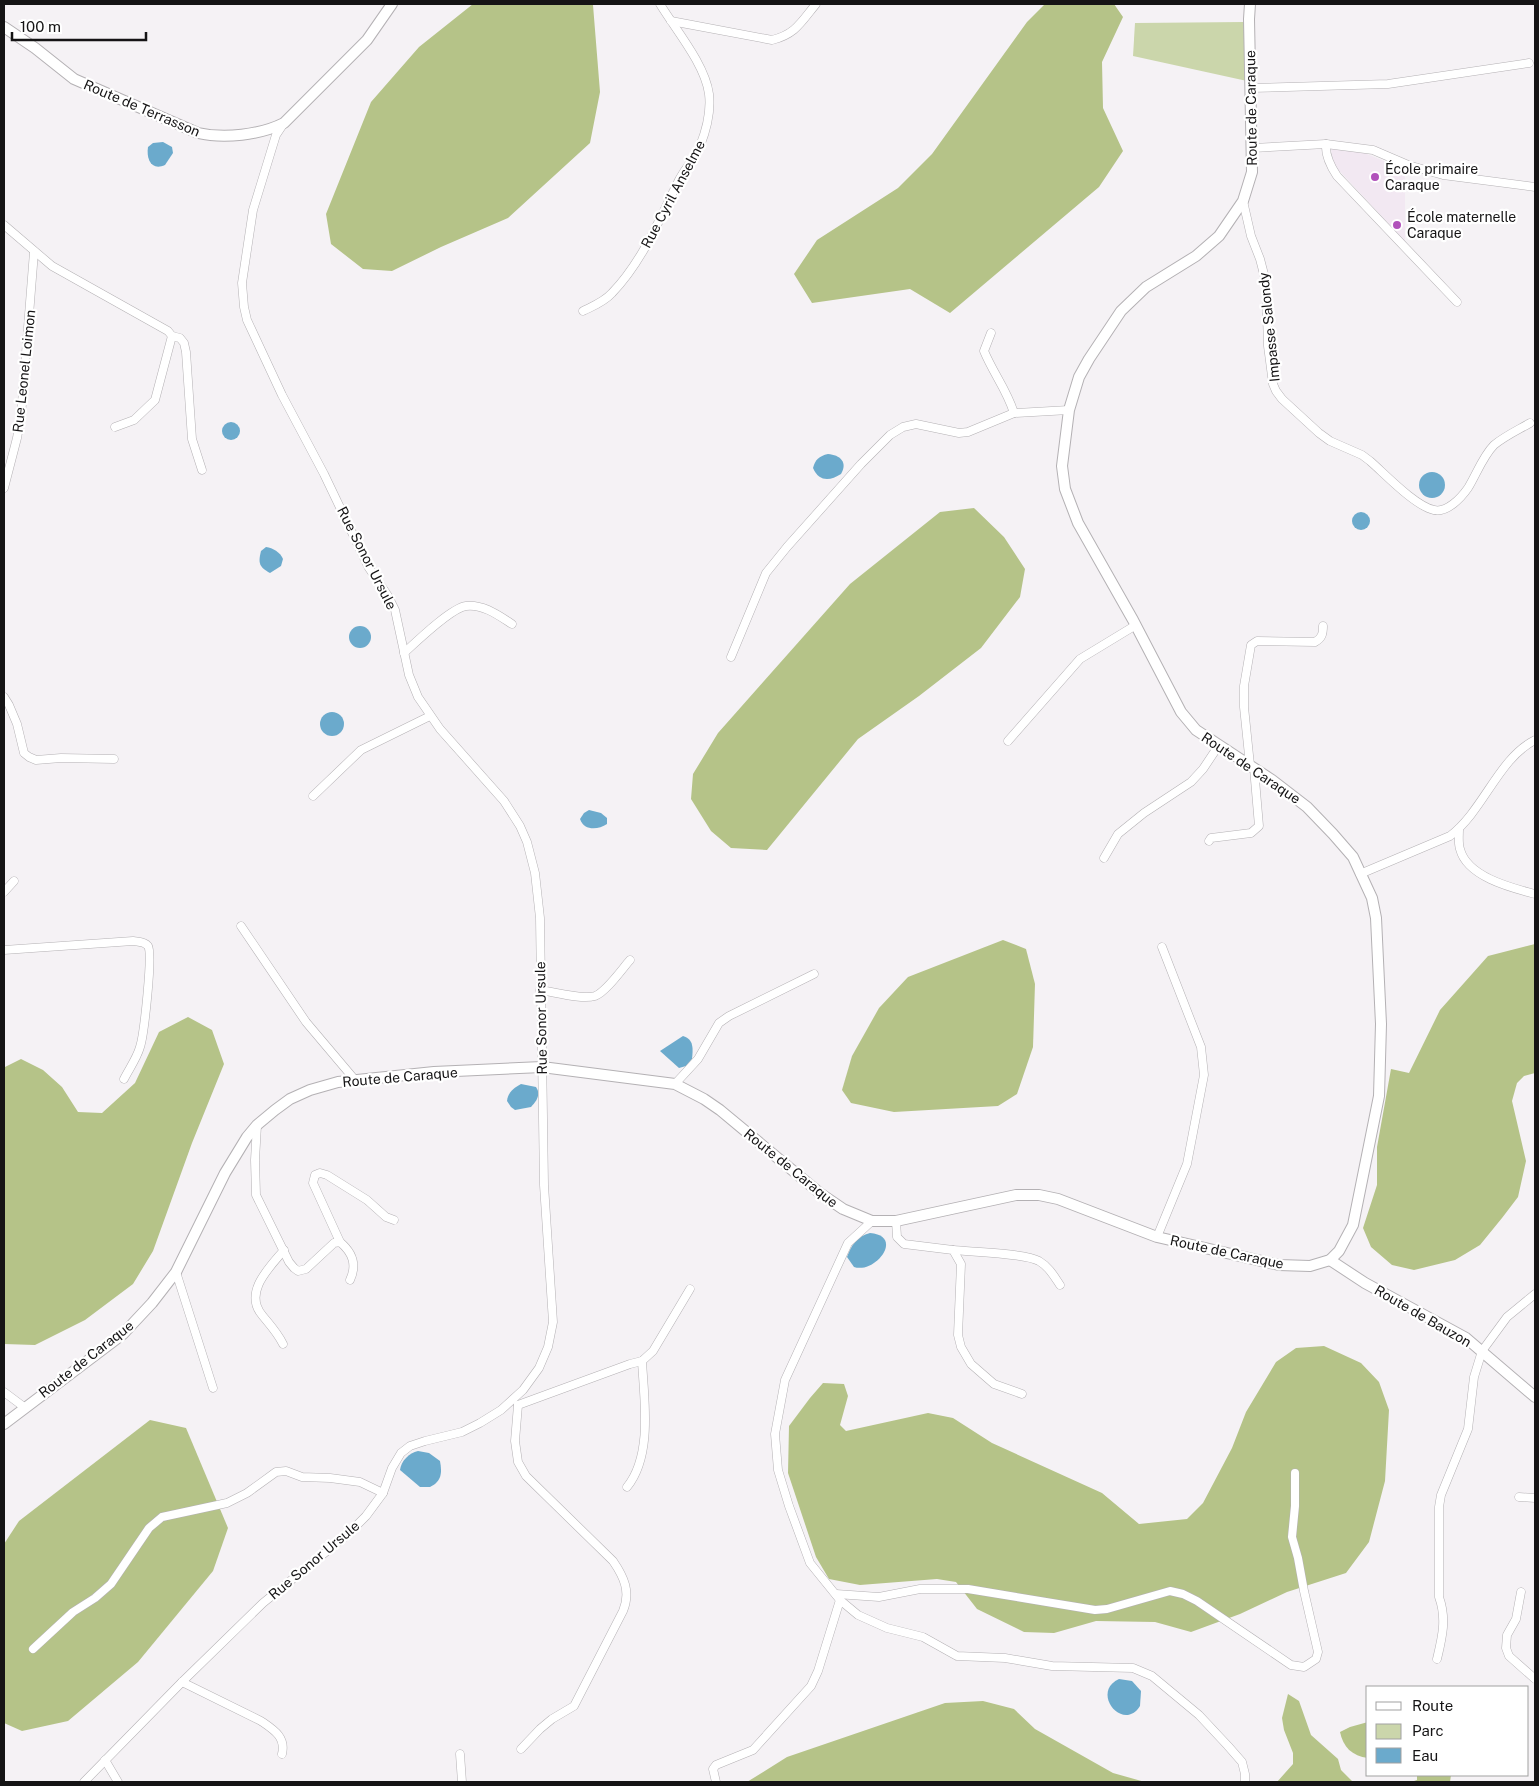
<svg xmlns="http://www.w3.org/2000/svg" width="1539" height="1786" viewBox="0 0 1539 1786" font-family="'Public Sans',sans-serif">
	<rect width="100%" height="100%" fill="#f5f2f5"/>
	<polygon fill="#f2e8f2" points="1331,149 1360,151 1405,170 1405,241 1333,164"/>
	<polygon fill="#cbd6ab" points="1244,22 1247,81 1133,56 1135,23"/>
	<g fill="#b5c388">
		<polygon points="473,4 593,5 600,92 590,143 508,218 441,247 392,271 363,269 331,244 326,214 371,102 419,47"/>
		<polygon points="1045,4 1114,4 1123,17 1102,62 1103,108 1123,151 1099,187 950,313 910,289 812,303 794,274 817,240 898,188 932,154 1027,22"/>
		<polygon points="974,508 1004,537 1025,569 1020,597 981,648 919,696 858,739 767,850 731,848 711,831 691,799 693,774 718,733 850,584 940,512"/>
		<polygon points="1003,940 1026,949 1035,984 1033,1047 1017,1094 998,1106 894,1112 851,1103 842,1090 852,1056 879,1008 908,977"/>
		<polygon points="1535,944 1535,1073 1524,1076 1517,1083 1512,1101 1526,1161 1518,1197 1502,1218 1480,1245 1455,1260 1414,1270 1392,1265 1371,1247 1363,1228 1377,1185 1377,1147 1391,1069 1409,1073 1440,1010 1488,956"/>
		<polygon points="188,1017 212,1030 224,1064 192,1143 153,1251 133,1284 85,1320 35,1345 4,1344 4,1075 5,1067 21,1059 43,1070 62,1087 78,1112 102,1113 135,1083 159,1032"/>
		<polygon points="1324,1346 1361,1363 1379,1382 1389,1410 1385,1481 1369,1542 1346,1573 1287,1592 1240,1614 1191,1632 1155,1622 1096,1621 1054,1633 1024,1632 977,1609 956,1582 937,1579 860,1585 829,1579 816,1557 788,1473 789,1426 810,1398 823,1383 844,1384 848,1396 840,1425 846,1431 928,1413 953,1418 992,1443 1102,1493 1139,1524 1187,1519 1203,1503 1232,1448 1246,1412 1276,1362 1296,1348"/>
		<polygon points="150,1420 186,1428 228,1528 213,1571 138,1662 68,1721 22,1731 4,1723 4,1544 19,1521"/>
		<polygon points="1288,1694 1299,1701 1311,1735 1338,1759 1341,1770 1353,1782 1277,1782 1293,1764 1293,1753 1284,1730 1282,1718"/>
		<polygon points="983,1701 1014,1709 1035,1729 1113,1773 1145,1782 747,1782 787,1757 945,1703"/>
		<path d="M1368,1722V1758C1352,1756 1343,1747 1340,1732L1350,1727Z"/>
		<polygon points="1417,1775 1451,1775 1450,1782 1411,1782 1417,1780"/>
	</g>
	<g fill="#6baacc">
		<path d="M163,142L172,147L173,153L165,165C152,171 146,160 148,147L153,143Z"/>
		<circle cx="231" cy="431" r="9"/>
		<path d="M828,454C840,455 848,462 841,474C830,481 819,482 813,468C815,460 819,456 828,454Z"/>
		<circle cx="1432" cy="485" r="13"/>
		<circle cx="1361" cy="521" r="9"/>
		<path d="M266,547C273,548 280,552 283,559L281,566L270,573C259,567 258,563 261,551Z"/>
		<circle cx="360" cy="637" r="11"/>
		<circle cx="332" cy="724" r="12"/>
		<path d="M589,810L601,813L607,818V824C598,830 584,831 580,819L584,813Z"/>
		<path d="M683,1036C694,1039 693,1049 692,1059L686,1066L679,1068L660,1051Z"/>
		<path d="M521,1084L536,1087C541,1094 537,1101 531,1107L515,1110L511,1107L507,1101C508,1092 514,1088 521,1084Z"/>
		<path d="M870,1233C905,1236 875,1274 854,1267L847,1257C851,1246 857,1236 870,1233Z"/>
		<path d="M418,1451L429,1453L440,1461C442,1473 442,1481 430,1487H420L400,1470C401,1461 409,1453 418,1451Z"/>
		<path d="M1119,1679L1132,1681L1141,1691L1140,1706C1123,1733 1090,1692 1119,1679Z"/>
	</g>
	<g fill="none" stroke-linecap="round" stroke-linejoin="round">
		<g stroke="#b4b1b4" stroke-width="9">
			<g id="minor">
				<path d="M671,21L772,40C796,34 801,22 816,4"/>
				<polyline points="1251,88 1388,84 1529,63"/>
				<path d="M1326,144C1325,155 1331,167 1337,176L1457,302"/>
				<polyline points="1253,148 1326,144 1373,150 1408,165 1443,175 1535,187"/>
				<path d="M1243,201L1251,236L1260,259L1266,282L1268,346L1273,384L1276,391L1282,399L1319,433L1330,441L1362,455L1370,461C1385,474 1415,506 1434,510C1447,513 1461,498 1468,488C1476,475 1483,456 1494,445C1505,436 1518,430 1530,423"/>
				<polyline points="4,225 52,266 168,331 172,336 155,400 134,420 115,427"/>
				<path d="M583,311C593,306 604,302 612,293C642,262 659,220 678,182C684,169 695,159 700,146C706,131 711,111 709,94C705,64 675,29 660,4"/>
				<polyline points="172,336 180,338 184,343 186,352 192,439 202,470"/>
				<polyline points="1014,413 1069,410"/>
				<polyline points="4,488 17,438 21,416 34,252"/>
				<path d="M404,653C416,642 451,608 466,606C483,604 498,615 512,624"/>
				<path d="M731,657L766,573L787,547L861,464L890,435L903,427L916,424L959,433L968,432L1014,413C1007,390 993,373 984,351L991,333"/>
				<polyline points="4,697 9,705 17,724 24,753 29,757 36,760 61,758 114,759"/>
				<polyline points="1008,741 1080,659 1136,625"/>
				<path d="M1250,765L1244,707V686L1251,645L1257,641L1315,642C1322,638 1323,634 1323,626"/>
				<polyline points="313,796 361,750 430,716"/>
				<path d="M1459,829C1459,836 1458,843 1460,849C1467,877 1512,888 1535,894"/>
				<polyline points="1209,841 1211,838 1251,833 1259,826 1254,768"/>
				<polyline points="1104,858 1118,834 1144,813 1191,782 1203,769 1219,745"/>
				<path d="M1360,874L1450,836C1484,810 1498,759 1535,740"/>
				<polyline points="4,892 14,881"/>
				<polyline points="241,926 306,1022 355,1080"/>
				<path d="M4,950L133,941C138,942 144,941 148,946C153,954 144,1035 140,1047C137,1058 129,1069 124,1079"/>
				<path d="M540,990C555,992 581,1000 595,996C606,992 622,969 630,960"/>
				<polyline points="675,1084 698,1059 719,1023 729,1016 814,974"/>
				<path d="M257,1125L255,1160L256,1195L289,1262L294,1268L298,1271L306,1269L334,1243L340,1242C353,1253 357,1265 350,1280"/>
				<polyline points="872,1221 848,1243 785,1380 775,1434 778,1470 789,1506 810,1563 840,1600 858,1615 887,1628 923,1637 957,1656 1005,1658 1052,1666 1133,1668 1152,1676 1199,1715 1228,1746 1242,1762 1245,1774 1245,1782"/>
				<polyline points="896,1221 897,1237 904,1244 953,1250 961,1264 958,1335 961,1347 971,1364 994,1384 1022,1394"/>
				<polyline points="1157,1237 1187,1164 1204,1075 1201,1047 1162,947"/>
				<polyline points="340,1242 313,1183 315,1175 320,1173 327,1175 367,1200 386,1217 394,1220"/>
				<path d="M953,1250C972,1252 1024,1253 1039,1261C1049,1267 1054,1276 1060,1285"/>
				<polyline points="176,1272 213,1388"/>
				<path d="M283,1344C277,1332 270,1325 262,1315C243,1292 270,1267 284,1250"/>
				<polyline points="4,1392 24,1407"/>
				<path d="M518,1405L515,1441L518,1462L526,1476L613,1561C624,1577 631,1592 623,1611L574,1706L552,1719L540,1729L521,1749"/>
				<polyline points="518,1405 630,1364 642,1361 653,1351 690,1289"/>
				<path d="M627,1487C653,1455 644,1399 642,1361"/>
				<polyline points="1519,1497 1535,1498"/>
				<polyline points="1521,1592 1516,1619 1507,1635 1506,1648 1509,1656 1535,1679"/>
				<polyline points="836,1594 879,1597 920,1589 968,1589 1095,1610 1107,1609 1170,1591 1183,1594 1197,1601 1291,1665 1304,1667 1316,1659 1318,1652 1304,1591 1298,1558 1292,1537 1295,1506 1295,1473"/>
				<polyline points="33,1649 73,1612 95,1598 111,1584 149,1528 162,1517 227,1503 247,1493 276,1472 286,1471 302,1477 330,1478 360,1482 383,1493"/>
				<path d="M1437,1659C1442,1638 1447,1619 1439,1597V1507L1441,1495L1468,1429L1474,1377L1482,1351L1507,1317L1535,1294"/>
				<path d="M182,1682L261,1721C274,1730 286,1737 282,1754"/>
				<polyline points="460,1754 462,1782"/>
				<polyline points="105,1760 118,1782"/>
				<polyline points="84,1782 182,1682 263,1603 348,1534 366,1516 383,1493 392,1468 401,1453 410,1446 425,1441 462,1432 480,1423 501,1410 523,1390 539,1368 548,1347 553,1322 544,1185 540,918 535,873 527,842 520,826 504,801 440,729 418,697 409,675 395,610 388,596 369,568 324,474 282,395 247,320 244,307 242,283 253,210 276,135 284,123"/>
				<polyline points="716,1782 713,1769 716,1765 753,1750 811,1686 818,1671 840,1600"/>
			</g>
		</g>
		<g stroke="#b4b1b4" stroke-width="12">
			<g id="tertiary">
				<path d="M4,27L35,48L74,79L198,133C224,139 260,135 284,123L367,40L392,4"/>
				<polyline points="1330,1260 1365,1283 1466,1338 1535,1397"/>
				<polyline points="4,1424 123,1334 152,1303 176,1272 225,1173 247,1137 257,1125 275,1110 290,1099 310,1090 338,1082 434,1072 542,1067 675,1084 704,1099 720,1110 821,1194 843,1209 872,1221 896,1221 1016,1195 1039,1195 1058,1199 1157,1237 1279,1265 1310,1266 1330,1260 1339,1251 1353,1225 1379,1096 1381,1024 1376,918 1372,898 1353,857 1333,834 1307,807 1272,780 1196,730 1181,712 1133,620 1078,523 1065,489 1062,466 1069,410 1079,377 1089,359 1121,311 1146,287 1196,256 1219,236 1243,201 1252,172 1249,19 1250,4"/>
			</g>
		</g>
		<use href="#minor" stroke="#fff" stroke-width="8"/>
		<use href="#tertiary" stroke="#fff" stroke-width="10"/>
	</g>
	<g fill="#b152bb" stroke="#fff" stroke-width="2">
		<circle cx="1375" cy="177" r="5"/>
		<circle cx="1397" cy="225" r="5"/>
	</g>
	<g text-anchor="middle" stroke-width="4.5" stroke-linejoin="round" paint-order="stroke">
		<g font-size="14" fill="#151415" stroke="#fff">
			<text transform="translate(142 108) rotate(23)" y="5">Route de Terrasson</text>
			<text transform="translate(1251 108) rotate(-91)" y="5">Route de Caraque</text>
			<text transform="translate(673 194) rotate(-62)" y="5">Rue Cyril Anselme</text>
			<text transform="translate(1269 327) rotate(-96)" y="5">Impasse Salondy</text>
			<text transform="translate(24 371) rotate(-84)" y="5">Rue Leonel Loimon</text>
			<text transform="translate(367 558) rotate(63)" y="5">Rue Sonor Ursule</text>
			<text transform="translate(1251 768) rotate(34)" y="5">Route de Caraque</text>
			<text transform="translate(541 1018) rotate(-91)" y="5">Rue Sonor Ursule</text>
			<text transform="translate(400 1077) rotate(-5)" y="5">Route de Caraque</text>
			<text transform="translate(791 1168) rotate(39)" y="5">Route de Caraque</text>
			<text transform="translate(1227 1252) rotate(12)" y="5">Route de Caraque</text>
			<text transform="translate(1423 1316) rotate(30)" y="5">Route de Bauzon</text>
			<text transform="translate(86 1359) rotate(-38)" y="5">Route de Caraque</text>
			<text transform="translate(314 1560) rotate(-40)" y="5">Rue Sonor Ursule</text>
		</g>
		<g font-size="14" fill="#151415" stroke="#fff" text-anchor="start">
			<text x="1385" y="174">École primaire<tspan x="1385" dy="16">Caraque</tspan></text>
			<text x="1407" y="222">École maternelle<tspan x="1407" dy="16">Caraque</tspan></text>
		</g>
	</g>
	<rect width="1539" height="1786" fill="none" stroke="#151415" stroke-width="10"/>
	<rect x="1366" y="1686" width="162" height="90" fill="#ffffff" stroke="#a1a1a1"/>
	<rect x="1376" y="1702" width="25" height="8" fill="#ffffff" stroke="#a1a1a1"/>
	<text x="1412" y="1711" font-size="15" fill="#151415">Route</text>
	<rect x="1376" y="1724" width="25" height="15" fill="#cbd6ab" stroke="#a1a1a1"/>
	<text x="1412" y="1736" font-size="15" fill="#151415">Parc</text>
	<rect x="1376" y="1748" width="25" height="15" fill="#6baacc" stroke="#a1a1a1"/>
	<text x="1412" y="1761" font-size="15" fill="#151415">Eau</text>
	<path d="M12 32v8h134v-8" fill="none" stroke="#151415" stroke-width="2.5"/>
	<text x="20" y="32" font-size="15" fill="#151415" stroke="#ffffff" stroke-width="4" paint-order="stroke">100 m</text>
</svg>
